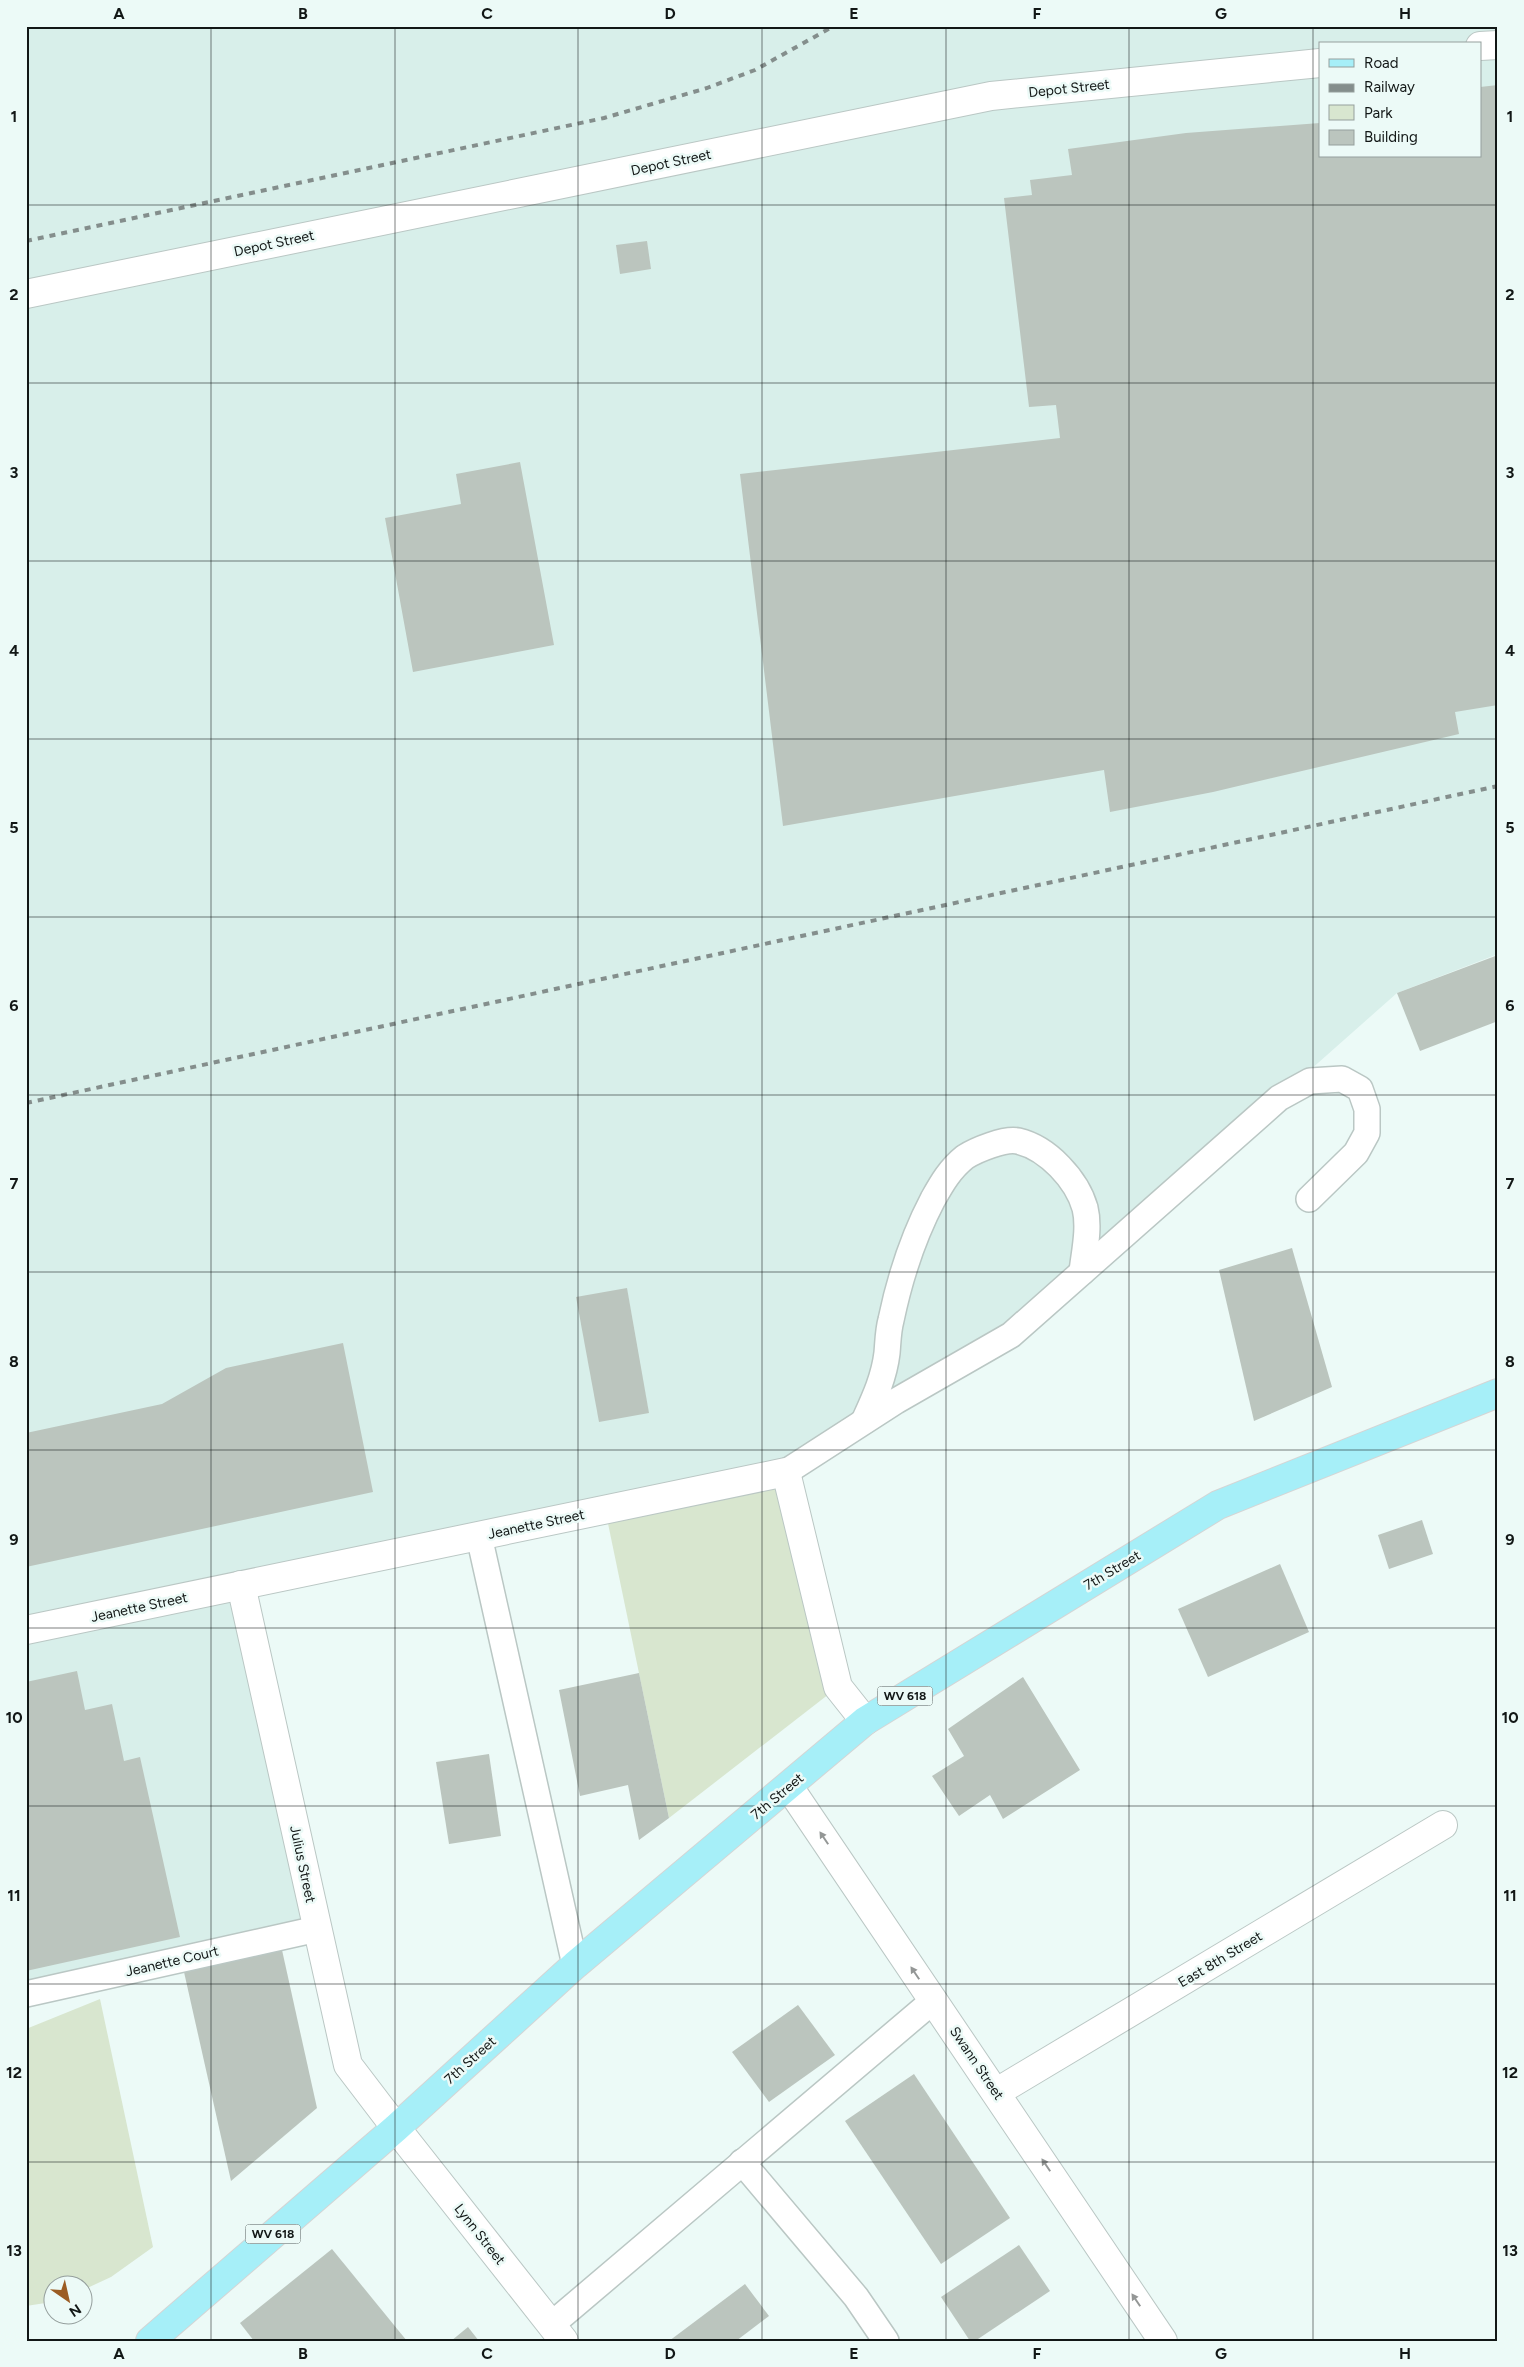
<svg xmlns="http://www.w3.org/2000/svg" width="1524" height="2367" viewBox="0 0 1524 2367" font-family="Figtree,sans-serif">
	<rect width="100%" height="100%" fill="#ecfaf7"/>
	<path fill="#d8efea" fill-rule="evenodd" d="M26,26H1498V954L1397,993L1011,1335L786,1472L241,1585L317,1929L26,1994ZM1320,44H1480V156H1320Z"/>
	<g fill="#d8e6cf">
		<polygon points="786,1472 838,1687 669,1818 605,1509"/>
		<polygon points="100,1999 153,2247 111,2277 83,2290 82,2284 52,2284 52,2302 26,2306 26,2029"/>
	</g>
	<g fill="#bbc5be">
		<polygon points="1498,85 1498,705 1455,712 1459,734 1213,792 1110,812 1104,770 783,826 740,474 1060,438 1056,405 1029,407 1004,198 1032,195 1030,180 1072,175 1068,149 1186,133 1320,123 1320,156 1480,156 1480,87"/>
		<polygon points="647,241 651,269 620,274 616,245"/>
		<polygon points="520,462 554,645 413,672 385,518 461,504 456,474"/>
		<polygon points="1498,955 1498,1021 1420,1051 1397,993"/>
		<polygon points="1292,1248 1332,1387 1254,1421 1219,1270"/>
		<polygon points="627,1288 649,1413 599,1422 576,1297"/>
		<polygon points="343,1343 373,1492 26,1567 26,1433 162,1404 226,1368"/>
		<polygon points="1422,1520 1433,1554 1389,1569 1378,1535"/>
		<polygon points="1280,1564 1309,1632 1208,1677 1178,1609"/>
		<polygon points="77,1671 85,1710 112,1704 124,1761 140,1757 180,1937 26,1971 26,1682"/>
		<polygon points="639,1673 669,1818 639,1840 628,1785 580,1796 559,1690"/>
		<polygon points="1023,1677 1080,1770 1003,1819 990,1795 959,1816 932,1776 964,1756 948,1729"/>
		<polygon points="489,1754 501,1836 449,1844 436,1762"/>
		<polygon points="282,1950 317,2108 231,2181 184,1972"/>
		<polygon points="798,2005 835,2055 769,2102 732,2052"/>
		<polygon points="914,2074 1010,2218 941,2264 845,2121"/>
		<polygon points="1019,2245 1050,2291 975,2341 970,2341 941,2297"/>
		<polygon points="332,2249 407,2341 254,2341 240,2323"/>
		<polygon points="745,2284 769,2316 736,2341 669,2341"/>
		<polygon points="468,2327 479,2341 451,2341"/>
	</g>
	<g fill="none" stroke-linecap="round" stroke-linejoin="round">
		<g stroke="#bac7c4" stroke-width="28">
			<g id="service">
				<path d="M864,1421C874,1399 884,1378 887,1353C888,1342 888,1331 891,1320C900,1277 913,1237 933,1199C942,1183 950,1169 965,1157C976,1150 1005,1138 1018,1141C1048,1148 1077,1180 1085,1208C1090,1228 1084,1253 1082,1272"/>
				<polyline points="786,1472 896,1401 1011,1335 1279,1098 1310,1081 1342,1079 1360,1089 1367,1109 1367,1133 1356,1153 1309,1199"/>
				<polyline points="479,1536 575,1965"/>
				<polyline points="26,1994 317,1929"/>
				<polyline points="742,2162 856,2297 886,2341"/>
				<polyline points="551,2325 934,2000"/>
			</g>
		</g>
		<g stroke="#bac7c4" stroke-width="30">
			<g id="minor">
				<polyline points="1480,46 1498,45"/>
				<polyline points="26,294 991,96 1320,63"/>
				<polyline points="241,1585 348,2065 396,2128"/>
				<polyline points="26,1630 786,1472 838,1687 865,1721"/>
				<polyline points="789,1787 1163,2341"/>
				<polyline points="997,2092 1443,1825"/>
			</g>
		</g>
		<g stroke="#bac7c4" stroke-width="30">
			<polyline id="tertiary" points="396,2128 564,2341"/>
		</g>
		<g stroke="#d4d5d5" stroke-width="30">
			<polyline id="primary" points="150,2341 396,2128 575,1965 865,1721 1218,1505 1498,1393"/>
		</g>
		<use href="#service" stroke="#fff" stroke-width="25"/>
		<use href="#minor" stroke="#fff" stroke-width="28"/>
		<use href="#tertiary" stroke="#fff" stroke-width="28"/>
		<use href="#primary" stroke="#a6eff8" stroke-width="28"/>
		<g stroke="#848e8c" stroke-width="4" stroke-dasharray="6 6" stroke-linecap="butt">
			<polyline points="26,241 604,118 707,88 755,70 834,26"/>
			<polyline points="26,1103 1498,786"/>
		</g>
	</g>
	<defs><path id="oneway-solid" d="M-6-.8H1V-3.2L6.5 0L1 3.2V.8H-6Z" transform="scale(1.25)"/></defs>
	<g fill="#949796">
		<use href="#oneway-solid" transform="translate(824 1838) rotate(-124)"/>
		<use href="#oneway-solid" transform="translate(915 1973) rotate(-124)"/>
		<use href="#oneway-solid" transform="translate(1046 2165) rotate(-124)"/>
		<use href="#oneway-solid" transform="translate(1136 2300) rotate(-124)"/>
	</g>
	<path fill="none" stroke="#121716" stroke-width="1" stroke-opacity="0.55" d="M211,26V2341M395,26V2341M578,26V2341M762,26V2341M946,26V2341M1129,26V2341M1313,26V2341M26,205H1498M26,383H1498M26,561H1498M26,739H1498M26,917H1498M26,1095H1498M26,1272H1498M26,1450H1498M26,1628H1498M26,1806H1498M26,1984H1498M26,2162H1498"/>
	<g text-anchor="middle" stroke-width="5" stroke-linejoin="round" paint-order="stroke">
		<g fill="#ecfaf7" stroke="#535b5a" stroke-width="1">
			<rect x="877.5" y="1686.5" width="55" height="19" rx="4"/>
			<rect x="245.5" y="2224.5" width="55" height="19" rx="4"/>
		</g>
		<g font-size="12" font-weight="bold" fill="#121716">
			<text x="905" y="1700">WV 618</text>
			<text x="273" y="2238">WV 618</text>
		</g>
		<g font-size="14" fill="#121716" stroke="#ecfaf7">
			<text transform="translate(1069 88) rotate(-6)" y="5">Depot Street</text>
			<text transform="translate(671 162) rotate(-12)" y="5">Depot Street</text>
			<text transform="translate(274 243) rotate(-12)" y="5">Depot Street</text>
			<text transform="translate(536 1524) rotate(-12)" y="5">Jeanette Street</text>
			<text transform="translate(1112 1570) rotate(-31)" y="5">7th Street</text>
			<text transform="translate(139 1607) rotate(-12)" y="5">Jeanette Street</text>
			<text transform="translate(777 1796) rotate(-40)" y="5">7th Street</text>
			<text transform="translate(303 1864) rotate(78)" y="5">Julius Street</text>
			<text transform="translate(1220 1959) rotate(-31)" y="5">East 8th Street</text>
			<text transform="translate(172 1961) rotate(-13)" y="5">Jeanette Court</text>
			<text transform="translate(470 2060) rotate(-42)" y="5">7th Street</text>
			<text transform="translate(977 2063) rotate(56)" y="5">Swann Street</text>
			<text transform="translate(480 2234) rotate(52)" y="5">Lynn Street</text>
		</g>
	</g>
	<rect width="1524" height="2367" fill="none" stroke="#ecfaf7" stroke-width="55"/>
	<rect x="1319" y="42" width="162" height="115" fill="#ecfaf7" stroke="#959f9d"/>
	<rect x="1329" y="59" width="25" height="8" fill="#a6eff8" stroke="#959f9d"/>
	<text x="1364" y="68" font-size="15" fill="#121716">Road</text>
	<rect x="1329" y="84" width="25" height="8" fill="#848e8c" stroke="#959f9d"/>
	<text x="1364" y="92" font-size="15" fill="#121716">Railway</text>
	<rect x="1329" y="105" width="25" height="15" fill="#d8e6cf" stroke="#959f9d"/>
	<text x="1364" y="118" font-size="15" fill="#121716">Park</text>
	<rect x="1329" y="130" width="25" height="15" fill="#bbc5be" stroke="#959f9d"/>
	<text x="1364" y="142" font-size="15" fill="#121716">Building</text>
	<g transform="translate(68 2300) rotate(146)"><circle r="24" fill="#ecfaf7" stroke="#959f9d"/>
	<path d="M0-4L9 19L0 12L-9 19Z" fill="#9b5c23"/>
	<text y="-8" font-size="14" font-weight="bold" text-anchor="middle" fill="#121716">N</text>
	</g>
	<rect x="28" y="28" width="1468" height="2312" fill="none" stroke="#121716" stroke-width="2"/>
	<g font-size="16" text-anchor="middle" font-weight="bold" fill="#121716">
		<text x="119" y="19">A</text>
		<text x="303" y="19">B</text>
		<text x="487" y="19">C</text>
		<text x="670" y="19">D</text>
		<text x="854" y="19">E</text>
		<text x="1037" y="19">F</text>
		<text x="1221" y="19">G</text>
		<text x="1405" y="19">H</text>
		<text x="14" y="122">1</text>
		<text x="1510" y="122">1</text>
		<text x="14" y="300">2</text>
		<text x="1510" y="300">2</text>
		<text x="14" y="478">3</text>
		<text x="1510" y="478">3</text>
		<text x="14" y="656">4</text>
		<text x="1510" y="656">4</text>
		<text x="14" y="833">5</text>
		<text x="1510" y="833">5</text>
		<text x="14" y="1011">6</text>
		<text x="1510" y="1011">6</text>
		<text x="14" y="1189">7</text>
		<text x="1510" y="1189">7</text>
		<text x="14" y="1367">8</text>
		<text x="1510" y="1367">8</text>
		<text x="14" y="1545">9</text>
		<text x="1510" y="1545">9</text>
		<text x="14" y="1723">10</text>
		<text x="1510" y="1723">10</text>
		<text x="14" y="1901">11</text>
		<text x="1510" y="1901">11</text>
		<text x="14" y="2078">12</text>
		<text x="1510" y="2078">12</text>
		<text x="14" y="2256">13</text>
		<text x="1510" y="2256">13</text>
		<text x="119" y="2359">A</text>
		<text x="303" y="2359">B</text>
		<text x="487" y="2359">C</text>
		<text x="670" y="2359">D</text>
		<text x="854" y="2359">E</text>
		<text x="1037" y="2359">F</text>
		<text x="1221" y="2359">G</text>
		<text x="1405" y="2359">H</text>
	</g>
</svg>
